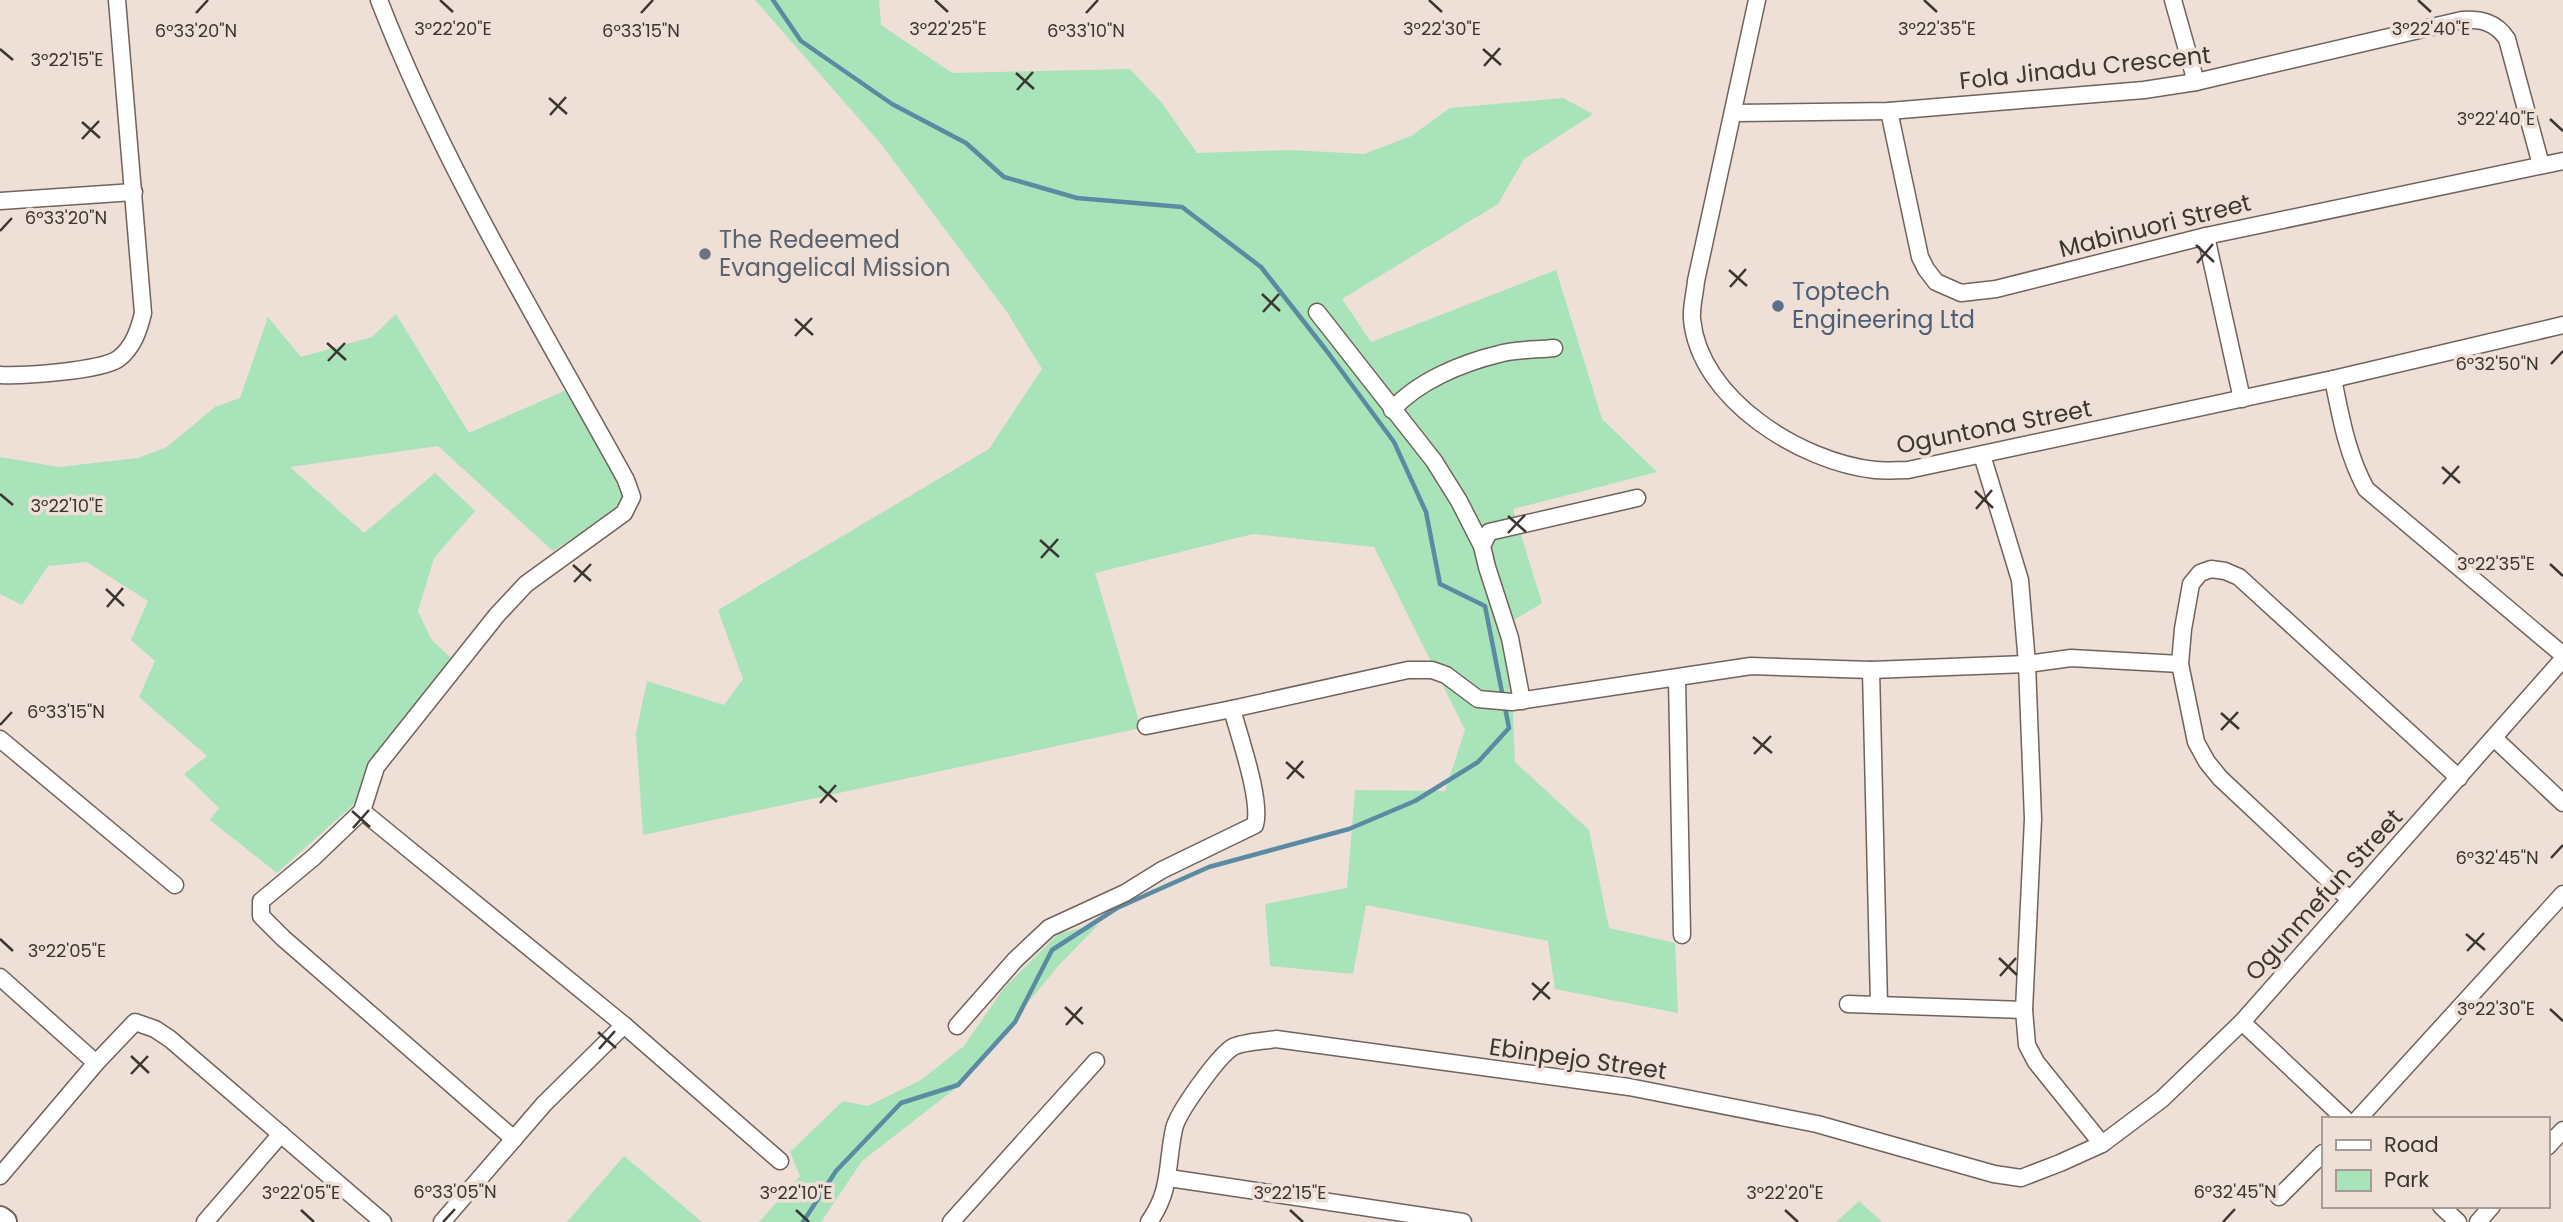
<svg xmlns="http://www.w3.org/2000/svg" width="2563" height="1222" viewBox="0 0 2563 1222" font-family="Poppins,sans-serif">
	<rect width="100%" height="100%" fill="#eedfd7"/>
	<g fill="#a9e3ba">
		<polygon points="755,0 879,0 881,25 952,73 1130,69 1162,103 1197,153 1291,150 1364,154 1411,136 1450,108 1563,98 1593,114 1524,159 1498,204 1342,299 1371,342 1556,270 1602,419 1657,472 1513,509 1542,603 1509,623 1515,762 1589,830 1609,928 1675,943 1678,1013 1555,989 1548,941 1366,905 1353,974 1270,966 1265,904 1347,888 1355,790 1445,791 1465,730 1374,547 1253,534 1095,573 1141,728 643,835 636,733 647,681 724,705 743,679 718,610 989,449 1042,369 1007,312 881,144"/>
		<polygon points="396,314 469,433 573,387 632,500 553,551 438,446 290,467 364,533 435,473 475,511 434,558 418,611 431,639 453,660 366,768 363,796 277,873 210,820 219,808 184,774 207,756 139,697 155,661 131,640 148,601 87,562 48,566 22,605 0,594 0,457 59,467 138,458 167,447 215,407 240,398 268,317 301,357 372,337"/>
		<polygon points="1098,925 1059,965 960,1085 862,1161 821,1222 759,1222 800,1176 790,1152 843,1101 868,1106 921,1080 964,1046 1004,988 1059,933"/>
		<polygon points="624,1156 702,1222 567,1222"/>
		<polygon points="1859,1201 1882,1222 1836,1222"/>
	</g>
	<g fill="none" stroke-linecap="round" stroke-linejoin="round">
		<polyline stroke="#5b8ba2" stroke-width="4.5" points="773,0 801,41 892,104 966,143 1004,177 1077,198 1182,207 1261,267 1326,350 1394,442 1426,512 1440,584 1485,606 1509,728 1478,762 1415,801 1349,829 1209,867 1117,908 1052,950 1015,1022 958,1085 901,1103 836,1171 803,1222"/>
		<g stroke="#70635c" stroke-width="19">
			<g id="street">
				<path d="M379,0C444,168 539,322 626,480L632,497L624,513L526,584L497,615L376,767L362,811L314,857L261,901V916L283,938L514,1139"/>
				<path d="M1757,0L1696,281C1695,293 1691,307 1692,319C1699,399 1801,462 1875,470C1886,471 1897,470 1908,470L2333,379L2563,325"/>
				<polyline points="2173,0 2196,82"/>
				<polyline points="1889,111 1920,257 1926,269 1936,282 1961,293 1996,289 2206,236 2563,161"/>
				<path d="M1734,113L1889,111L2144,90L2196,82L2462,20C2481,19 2496,22 2507,39L2541,165"/>
				<polyline points="0,201 134,192"/>
				<polyline points="2206,236 2242,399"/>
				<polyline points="1317,312 1434,461 1459,501 1482,546"/>
				<path d="M0,375C24,376 100,371 118,359C133,348 139,330 143,313L117,0"/>
				<path d="M2333,379C2341,418 2347,454 2366,489L2563,655"/>
				<path d="M1392,410C1418,381 1462,363 1499,354C1516,349 1537,350 1554,348"/>
				<polyline points="1982,455 2020,580 2027,664 2033,819 2024,1010 2027,1045 2036,1062 2102,1144"/>
				<polyline points="1871,670 1879,1004"/>
				<polyline points="1677,679 1682,935"/>
				<polyline points="1522,701 1510,638 1487,567 1482,546 1489,532 1637,498"/>
				<polyline points="1146,726 1232,709"/>
				<polyline points="2494,738 2563,803"/>
				<polyline points="0,739 175,885"/>
				<polyline points="362,811 624,1025 780,1161"/>
				<polyline points="2349,899 2220,778 2207,762 2196,742 2180,664 2183,629 2191,584 2200,573 2211,569 2225,571 2239,577 2459,778"/>
				<polyline points="0,977 96,1063"/>
				<polyline points="1848,1004 2024,1010"/>
				<polyline points="2242,1022 2345,1119"/>
				<path d="M957,1026L1015,960L1049,928L1125,893L1162,870L1255,825C1262,800 1239,736 1232,709L1408,670H1432L1446,675L1478,699L1512,702L1751,666L1871,670L2027,664L2071,658L2180,664"/>
				<polyline points="2358,1119 2563,894"/>
				<polyline points="2547,1147 2563,1130"/>
				<polyline points="0,1176 96,1063 135,1022 155,1029 170,1039 383,1222"/>
				<polyline points="1169,1178 1463,1222"/>
				<polyline points="2279,1197 2323,1153"/>
				<polyline points="2441,1206 2458,1222"/>
				<polyline points="205,1222 281,1134"/>
				<polyline points="442,1222 544,1104 624,1025"/>
				<polyline points="951,1222 1096,1061"/>
				<path d="M1149,1222C1172,1189 1166,1166 1174,1129C1177,1113 1219,1055 1233,1047C1242,1042 1265,1041 1276,1039L1629,1087L1817,1124L1994,1174L2021,1178L2060,1163L2102,1144L2162,1099L2242,1022L2563,659"/>
				<polyline points="2478,1222 2492,1206"/>
			</g>
		</g>
		<g stroke="#70635c" stroke-width="28">
			<polyline id="primary" points="0,1219 4,1222"/>
		</g>
		<use href="#street" stroke="#fff" stroke-width="16"/>
		<use href="#primary" stroke="#fff" stroke-width="24"/>
	</g>
	<path fill="none" stroke="#3c3633" stroke-width="2.5" d="M440,0L453,12M935,0L948,12M1429,0L1442,12M1924,0L1937,12M2418,0L2431,12M196,13L208,0M641,13L653,0M1086,13L1098,0M0,49L13,60M1483,49L1501,65M1484,66L1500,48M1016,73L1034,89M1017,90L1033,72M549,98L567,114M550,115L566,97M2550,119L2563,131M82,122L100,138M82,139L99,121M0,231L12,218M2196,245L2214,262M2197,263L2213,244M1729,270L1747,286M1730,287L1746,269M1262,294L1280,311M1263,312L1279,294M795,319L813,335M795,336L812,318M327,343L346,360M328,361L345,343M2551,364L2563,351M2442,467L2460,483M2443,484L2459,466M1975,491L1993,508M0,494L13,505M1976,509L1992,490M1508,516L1526,532M1508,533L1525,515M1040,540L1059,557M1041,558L1058,539M2550,564L2563,576M573,565L591,581M574,582L591,564M106,589L124,606M107,607L123,588M2221,713L2239,729M0,725L12,712M2221,730L2238,712M1753,737L1772,753M1754,754L1771,736M1286,762L1304,778M1287,779L1303,761M819,786L837,802M820,803L836,785M352,811L370,827M353,828L369,810M2551,858L2563,845M2466,934L2485,950M0,939L13,951M2467,951L2484,933M1999,958L2017,975M2000,976L2016,958M1532,983L1550,999M1533,1000L1549,982M1065,1007L1083,1024M2550,1009L2563,1021M1066,1025L1082,1007M598,1032L616,1048M599,1049L615,1031M131,1056L149,1073M131,1074L148,1056M301,1210L314,1222M796,1210L809,1222M1290,1210L1303,1222M1785,1210L1798,1222M443,1222L455,1209M2223,1222L2235,1209"/>
	<circle fill="#6b7280" stroke="#eedfd7" stroke-width="2.5" cx="705" cy="254" r="7"/>
	<circle fill="#5c6f8a" stroke="#eedfd7" stroke-width="2.5" cx="1778" cy="306" r="7"/>
	<g text-anchor="middle" stroke-width="7" stroke-linejoin="round" paint-order="stroke">
		<g font-size="24" fill="#3c3633" stroke="#eedfd7">
			<text transform="translate(2085 68) rotate(-6)" y="8">Fola Jinadu Crescent</text>
			<text transform="translate(2155 226) rotate(-14)" y="8">Mabinuori Street</text>
			<text transform="translate(1994 427) rotate(-11)" y="8">Oguntona Street</text>
			<text transform="translate(2324 895) rotate(-48)" y="8">Ogunmefun Street</text>
			<text transform="translate(1578 1059) rotate(8)" y="8">Ebinpejo Street</text>
		</g>
		<g font-size="24" fill="#5b616d" stroke="#eedfd7" text-anchor="start">
			<text x="719" y="248">The Redeemed<tspan x="719" dy="28">Evangelical Mission</tspan></text>
		</g>
		<g font-size="24" fill="#4e5e75" stroke="#eedfd7" text-anchor="start">
			<text x="1792" y="300">Toptech<tspan x="1792" dy="28">Engineering Ltd</tspan></text>
		</g>
	</g>
	<g font-size="18" text-anchor="middle" fill="#3c3633" stroke="#eedfd7" stroke-width="7" stroke-linejoin="round" paint-order="stroke">
		<text x="453" y="35">3°22'20"E</text>
		<text x="948" y="35">3°22'25"E</text>
		<text x="1442" y="35">3°22'30"E</text>
		<text x="1937" y="35">3°22'35"E</text>
		<text x="2431" y="35">3°22'40"E</text>
		<text x="196" y="37">6°33'20"N</text>
		<text x="641" y="37">6°33'15"N</text>
		<text x="1086" y="37">6°33'10"N</text>
		<text x="67" y="66">3°22'15"E</text>
		<text x="2496" y="125">3°22'40"E</text>
		<text x="66" y="224">6°33'20"N</text>
		<text x="2497" y="370">6°32'50"N</text>
		<text x="67" y="512">3°22'10"E</text>
		<text x="2496" y="570">3°22'35"E</text>
		<text x="66" y="718">6°33'15"N</text>
		<text x="2497" y="864">6°32'45"N</text>
		<text x="67" y="957">3°22'05"E</text>
		<text x="2496" y="1015">3°22'30"E</text>
		<text x="455" y="1198">6°33'05"N</text>
		<text x="2235" y="1198">6°32'45"N</text>
		<text x="301" y="1199">3°22'05"E</text>
		<text x="796" y="1199">3°22'10"E</text>
		<text x="1290" y="1199">3°22'15"E</text>
		<text x="1785" y="1199">3°22'20"E</text>
	</g>
	<rect x="2322" y="1117" width="228" height="91" fill="#eedfd7" stroke="#a79b95" stroke-width="2"/>
	<rect x="2336" y="1140" width="35" height="10" fill="#ffffff" stroke="#a79b95" stroke-width="2"/>
	<text x="2384" y="1152" font-size="21" fill="#3c3633">Road</text>
	<rect x="2336" y="1170" width="35" height="21" fill="#a9e3ba" stroke="#a79b95" stroke-width="2"/>
	<text x="2384" y="1187" font-size="21" fill="#3c3633">Park</text>
</svg>
